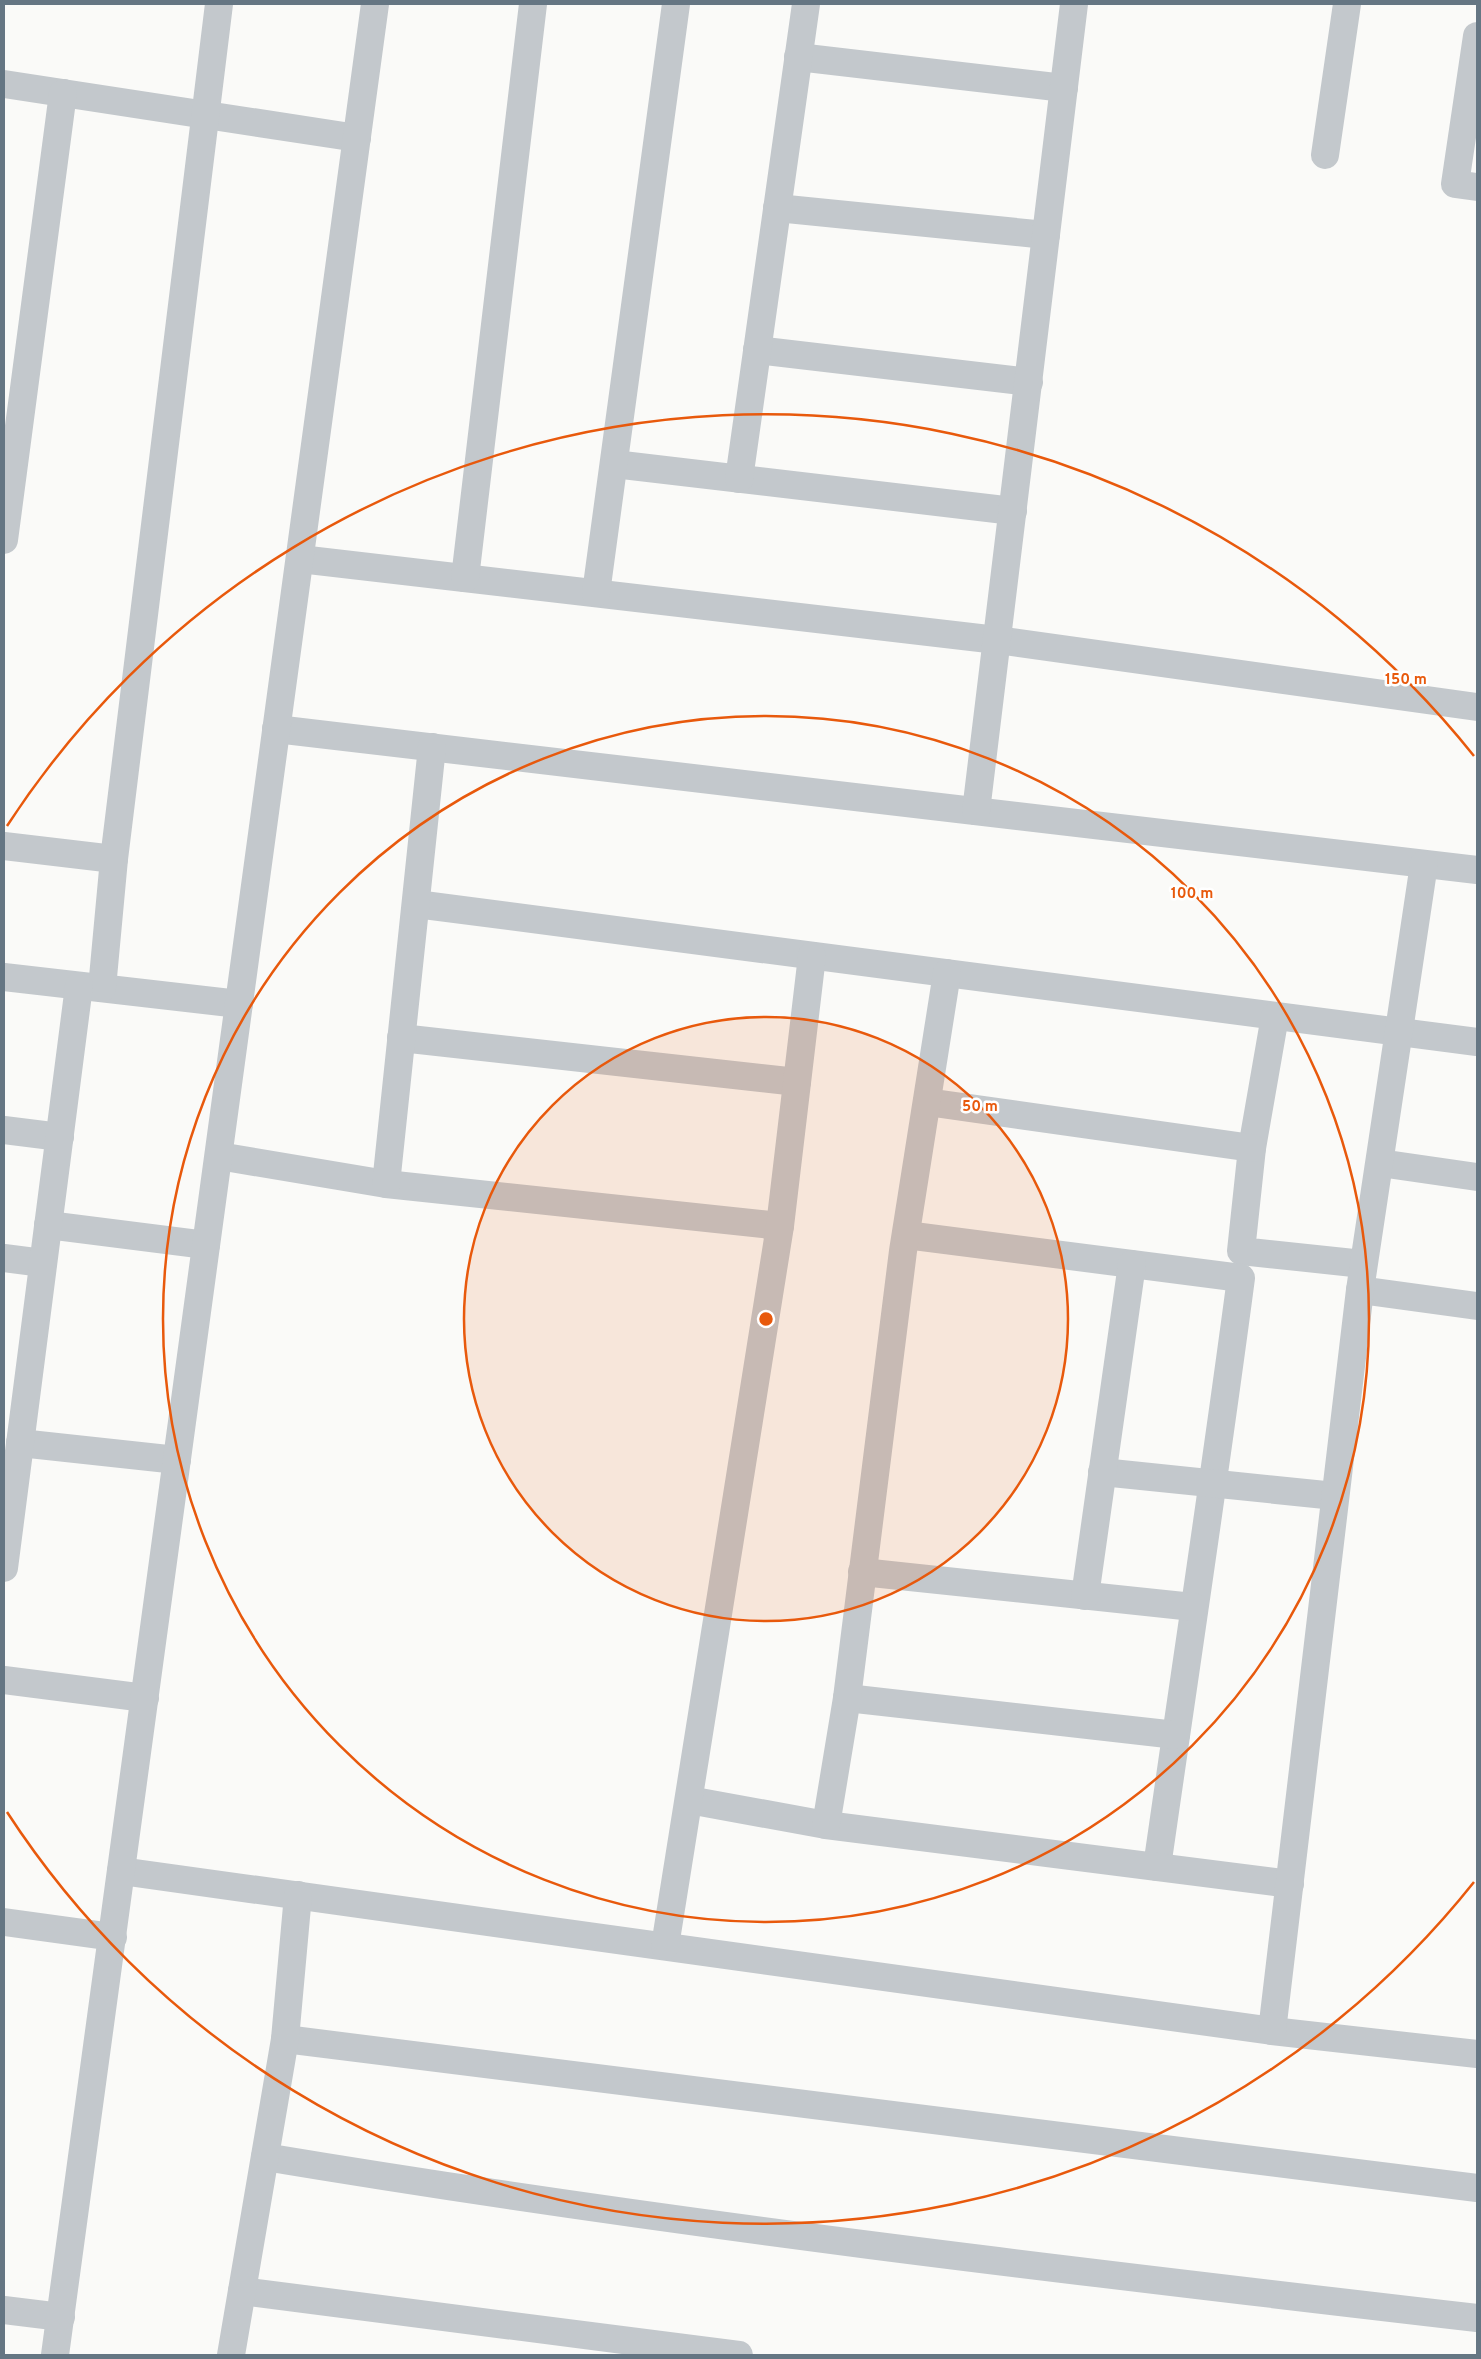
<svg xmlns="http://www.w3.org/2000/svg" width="1481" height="2359" viewBox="0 0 1481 2359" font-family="Overpass,sans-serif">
	<rect width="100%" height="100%" fill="#fafaf8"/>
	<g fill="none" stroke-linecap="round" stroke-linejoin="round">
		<g stroke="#c3c8cc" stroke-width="28">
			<polyline points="1477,36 1455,184 1477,187"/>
			<polyline points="798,57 1064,88"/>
			<polyline points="4,84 357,138"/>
			<polyline points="1325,155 1347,4"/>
			<polyline points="777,208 1046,235"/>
			<polyline points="757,350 1029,382"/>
			<polyline points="614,464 1013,511"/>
			<polyline points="739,479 806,4"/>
			<polyline points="4,540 63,93"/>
			<polyline points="300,559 997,640 1477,707"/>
			<polyline points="465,578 533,4"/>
			<polyline points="596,593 676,4"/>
			<polyline points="276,729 1477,870"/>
			<polyline points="976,811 1074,4"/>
			<polyline points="4,846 114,859"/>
			<polyline points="416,904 1477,1042"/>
			<polyline points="4,977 239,1004"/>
			<polyline points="102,988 114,859 219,4"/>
			<polyline points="1275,1016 1252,1148 1241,1251 1363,1264"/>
			<polyline points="401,1038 797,1082"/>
			<polyline points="927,1102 1252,1148"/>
			<polyline points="4,1130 60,1137"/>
			<polyline points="219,1156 386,1184 780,1226"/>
			<polyline points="1380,1163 1477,1177"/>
			<polyline points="386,1184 432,747"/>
			<polyline points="48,1225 206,1245"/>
			<path d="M906,1235L1241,1278C1215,1475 1185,1671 1157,1867"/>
			<polyline points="4,1258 43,1263"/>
			<polyline points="1360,1290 1477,1306"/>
			<polyline points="20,1443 177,1460"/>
			<polyline points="1102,1472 1335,1496"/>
			<polyline points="4,1568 79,986"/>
			<polyline points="862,1572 1193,1607"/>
			<polyline points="1085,1596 1132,1264"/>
			<polyline points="4,1680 145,1698"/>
			<polyline points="847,1698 1176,1735"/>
			<polyline points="689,1800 826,1825 1290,1884"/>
			<polyline points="826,1825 847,1698 903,1251 947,973"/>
			<polyline points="121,1871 1272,2031 1477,2054"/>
			<polyline points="4,1922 113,1937"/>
			<polyline points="665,1946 780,1226 812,956"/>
			<polyline points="1272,2031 1360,1290 1424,864"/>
			<polyline points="285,2039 1477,2188"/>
			<path d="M265,2157C667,2224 1072,2271 1477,2318"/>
			<polyline points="242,2291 739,2355"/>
			<polyline points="4,2310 61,2317"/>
			<polyline points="55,2355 375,4"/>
			<polyline points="231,2355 285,2039 298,1895"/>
		</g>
	</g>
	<circle cx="766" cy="1319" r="302" fill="#e8590c" fill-opacity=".12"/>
	<g fill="none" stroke="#e8590c" stroke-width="2.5">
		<circle cx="766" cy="1319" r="302"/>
		<circle cx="766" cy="1319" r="603"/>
		<path d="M1474 1882A905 905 0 0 1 7 1812M7 826A905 905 0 0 1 1474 756"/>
	</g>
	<circle cx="766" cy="1319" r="8" fill="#e8590c" stroke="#fff" stroke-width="2.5"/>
	<g font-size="15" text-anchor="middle" font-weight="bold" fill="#e8590c" stroke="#fff" stroke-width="5" stroke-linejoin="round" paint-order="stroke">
		<text x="1406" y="684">150 m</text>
		<text x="1192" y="898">100 m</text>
		<text x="980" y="1111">50 m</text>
	</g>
	<rect width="1481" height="2359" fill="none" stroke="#657683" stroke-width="10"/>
</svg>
